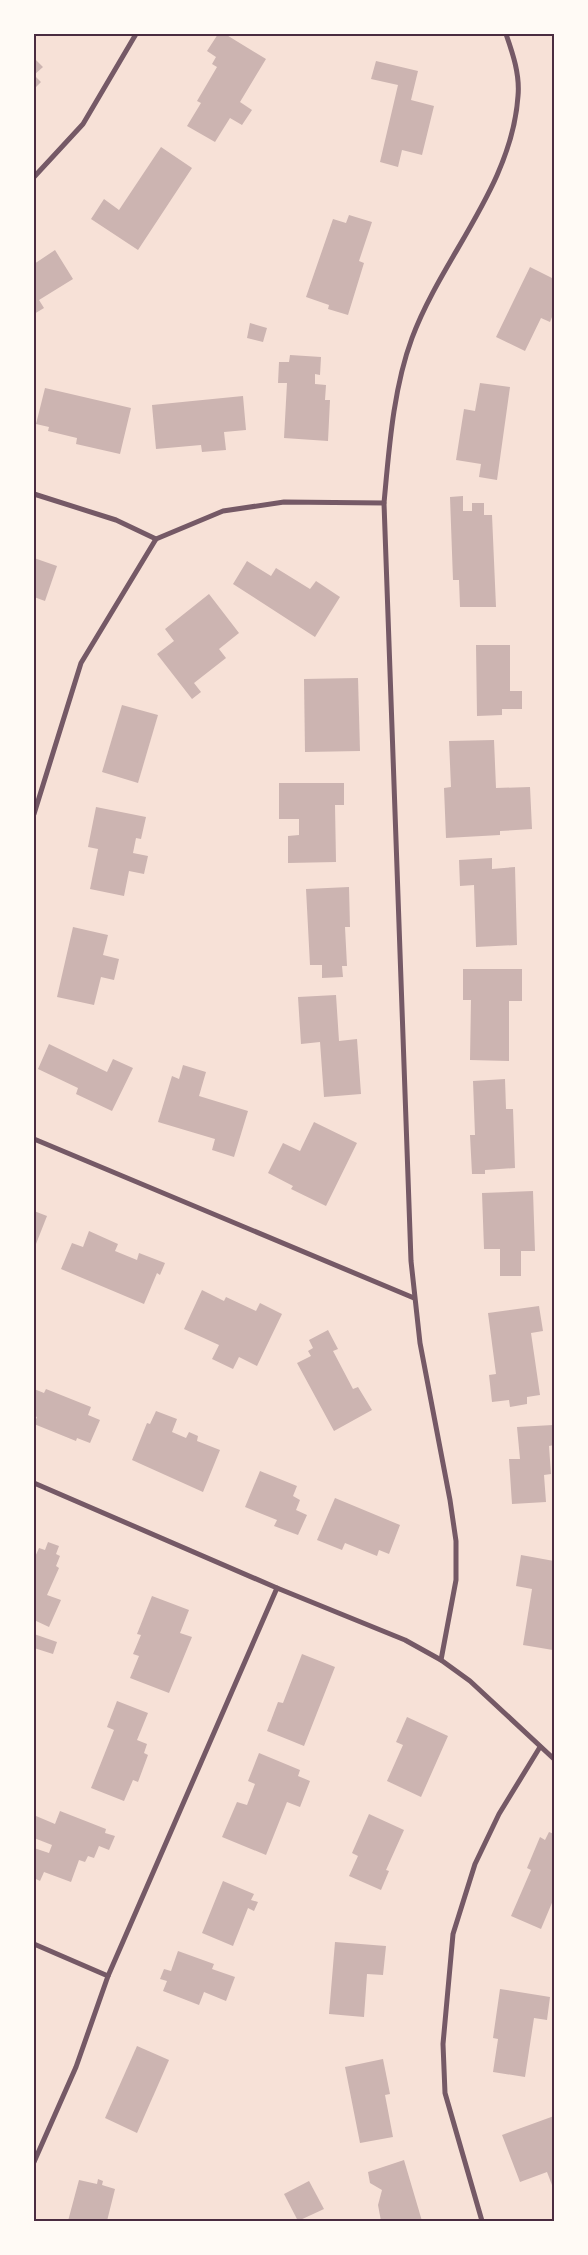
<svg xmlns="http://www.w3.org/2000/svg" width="588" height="2255" viewBox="0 0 588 2255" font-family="Jost,sans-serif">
	<rect width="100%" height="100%" fill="#f7e1d7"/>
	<g fill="#ccb4b1">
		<polygon points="218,34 225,34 266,59 240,102 252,110 242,125 230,118 215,142 187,126 201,103 197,101 217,67 212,64 216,57 207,51"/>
		<polygon points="34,58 43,67 34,75 41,82 34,89"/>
		<polygon points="376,61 418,71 411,100 434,106 422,155 402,150 398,167 380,162 398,85 371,79"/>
		<polygon points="161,147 192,168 138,250 91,219 104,199 119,210"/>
		<polygon points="349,215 372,222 359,261 364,263 348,315 328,309 329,305 306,297 333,219 346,223"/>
		<polygon points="55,250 73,279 39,300 44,308 34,314 34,264"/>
		<polygon points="530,267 554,279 554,312 550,322 541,318 525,351 496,337"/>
		<polygon points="250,323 267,328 263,342 247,338"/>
		<polygon points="290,355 321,357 320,375 315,374 315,384 326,385 325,400 330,400 328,441 284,438 287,383 278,383 279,362 289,362"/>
		<polygon points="480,383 510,387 497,480 479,477 481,464 456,460 464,409 475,411"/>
		<polygon points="45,388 131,408 120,454 76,444 77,438 48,431 49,427 36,424"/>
		<polygon points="243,396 246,430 224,432 226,450 202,452 201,445 156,449 152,405"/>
		<polygon points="463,496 463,511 472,511 472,503 484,503 484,515 492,515 496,607 460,607 459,580 453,580 450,497"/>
		<polygon points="34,558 57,566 45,601 34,597"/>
		<polygon points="247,561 271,576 276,568 310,589 316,581 340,597 315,637 233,584"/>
		<polygon points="209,594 239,633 219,649 226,658 194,683 201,692 192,699 157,654 174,641 165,629"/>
		<polygon points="476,645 510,645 510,691 522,691 522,709 502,709 502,715 477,716"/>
		<polygon points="358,678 360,751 305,752 304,679"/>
		<polygon points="122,705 158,715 138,783 102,772"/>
		<polygon points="494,740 496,788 530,787 532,829 500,831 500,835 446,838 444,788 451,787 449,741"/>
		<polygon points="279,783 344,783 344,805 335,805 336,862 288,863 288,836 299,835 299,819 279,819"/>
		<polygon points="96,807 146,817 141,839 136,838 133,853 148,856 144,874 129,871 124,896 90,889 98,849 88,847"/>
		<polygon points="492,858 492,869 515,867 517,945 476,947 474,885 460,886 459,860"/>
		<polygon points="349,887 350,927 345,927 347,966 342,966 343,977 322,978 322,965 310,965 306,889"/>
		<polygon points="73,927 108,935 103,955 119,959 114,980 101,977 94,1005 57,997"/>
		<polygon points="463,969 522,969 522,1001 509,1001 509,1061 470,1060 471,1000 463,1000"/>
		<polygon points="336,995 339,1041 357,1039 361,1094 324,1097 320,1042 301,1044 298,997"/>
		<polygon points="49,1044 107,1072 113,1059 133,1068 112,1111 76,1094 78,1088 38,1069"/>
		<polygon points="183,1065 206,1072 199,1096 248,1111 234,1157 212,1150 215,1139 158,1122 172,1076 179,1079"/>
		<polygon points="505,1079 506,1109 513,1109 515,1168 485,1170 485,1174 472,1174 470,1135 475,1135 473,1081"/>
		<polygon points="314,1122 357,1143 326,1206 291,1189 293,1186 268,1173 283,1143 300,1151"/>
		<polygon points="533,1191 535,1251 521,1251 521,1276 500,1276 500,1249 484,1249 482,1193"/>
		<polygon points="34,1211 47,1216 34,1249"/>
		<polygon points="89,1231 118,1244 115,1251 137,1260 139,1253 165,1263 160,1275 157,1273 144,1304 61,1269 72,1243 83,1247"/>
		<polygon points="202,1290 224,1301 226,1297 256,1311 260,1303 282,1314 257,1366 239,1357 233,1369 212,1359 219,1345 184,1329"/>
		<polygon points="539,1306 543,1331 531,1333 540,1395 527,1397 527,1404 510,1407 509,1400 492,1402 489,1375 496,1374 488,1313"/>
		<polygon points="328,1330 338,1349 333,1351 353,1389 358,1387 372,1410 334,1431 297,1363 311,1356 308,1351 313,1348 309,1340"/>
		<polygon points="34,1389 44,1393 46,1389 91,1407 88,1415 100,1420 90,1443 77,1438 76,1441 34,1424 37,1417 34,1416"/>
		<polygon points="156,1411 177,1419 172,1432 186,1438 189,1432 198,1436 197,1441 220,1450 203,1492 132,1460 147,1423 150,1424"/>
		<polygon points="553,1425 554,1445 549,1446 551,1474 544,1475 546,1502 512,1504 509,1459 520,1459 517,1427"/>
		<polygon points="260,1471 297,1486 293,1496 300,1500 296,1510 307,1515 298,1535 274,1526 277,1520 245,1507"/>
		<polygon points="335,1498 400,1525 389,1554 379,1550 377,1556 345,1543 342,1550 317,1540"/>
		<polygon points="48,1542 59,1546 56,1554 60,1556 56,1566 59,1568 47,1595 61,1600 49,1627 34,1620 34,1557 35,1557 39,1548 45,1550"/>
		<polygon points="521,1555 554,1561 553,1650 523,1645 532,1589 516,1586"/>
		<polygon points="152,1596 189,1610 180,1633 192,1637 169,1693 130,1678 139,1656 133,1654 141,1635 137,1634"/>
		<polygon points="34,1634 57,1642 53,1654 34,1648"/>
		<polygon points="302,1654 335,1667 304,1746 267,1731 278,1702 283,1703"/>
		<polygon points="117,1701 148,1713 137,1740 147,1744 144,1753 148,1755 138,1782 133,1780 124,1801 91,1788 114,1730 107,1727"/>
		<polygon points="407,1717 448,1736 421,1797 387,1781 403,1745 396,1742"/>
		<polygon points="259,1753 300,1770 298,1776 310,1781 300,1807 287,1802 266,1855 222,1837 237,1802 247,1805 255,1784 248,1781"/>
		<polygon points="60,1811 106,1829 105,1833 115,1836 109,1850 99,1846 94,1858 88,1856 85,1862 79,1860 71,1882 44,1872 40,1881 34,1878 34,1848 49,1853 52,1845 34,1838 34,1821 36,1816 55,1824"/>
		<polygon points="369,1814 404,1830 386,1870 389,1871 381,1890 349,1876 358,1856 352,1853"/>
		<polygon points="549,1832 554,1834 554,1898 541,1929 511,1916 531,1870 527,1868 540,1837 545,1840"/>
		<polygon points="223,1881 254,1894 251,1900 258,1902 254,1911 248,1908 233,1946 202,1933"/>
		<polygon points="335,1942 386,1946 383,1975 367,1974 364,2017 329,2014"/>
		<polygon points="178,1951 214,1964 212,1969 235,1977 226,2001 204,1992 199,2005 163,1991 167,1981 160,1979 164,1969 171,1971"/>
		<polygon points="500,1989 550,1997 547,2020 534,2018 525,2077 493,2072 498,2039 493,2038"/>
		<polygon points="137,2046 169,2060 137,2133 105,2118"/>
		<polygon points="383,2059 390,2094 385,2095 393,2137 360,2143 345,2067"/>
		<polygon points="554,2116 554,2184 552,2185 547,2172 520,2182 502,2135"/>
		<polygon points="404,2160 422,2221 381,2221 378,2205 382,2190 370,2183 368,2172"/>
		<polygon points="98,2179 103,2181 102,2185 115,2189 107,2221 68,2221 79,2180 97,2184"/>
		<polygon points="309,2181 324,2209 298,2221 284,2194"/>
	</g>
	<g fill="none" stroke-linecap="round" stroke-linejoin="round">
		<g stroke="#755966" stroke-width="5">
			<polyline points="34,177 83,124 136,34"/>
			<polyline points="34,494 116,520 156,539"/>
			<polyline points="34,814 81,663 156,539 223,511 284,502 384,503"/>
			<polyline points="34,1139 414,1298"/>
			<polyline points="34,1483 277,1588 405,1640 441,1660 470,1681 554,1759"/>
			<path d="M441,1660L456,1580V1541L450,1500L420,1343L411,1261L384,503C389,450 393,389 412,338C442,257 512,186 518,96C520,75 513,54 506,34"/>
			<polyline points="34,1944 108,1976"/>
			<polyline points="34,2162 76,2067 108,1976 277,1588"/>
			<polyline points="482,2221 445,2093 443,2044 453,1934 475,1864 499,1814 540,1747"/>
		</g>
	</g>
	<rect width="588" height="2255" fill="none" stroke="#fffaf5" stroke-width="70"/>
	<rect x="35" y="35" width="518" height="2185" fill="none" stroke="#4a2c40" stroke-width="2"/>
</svg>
